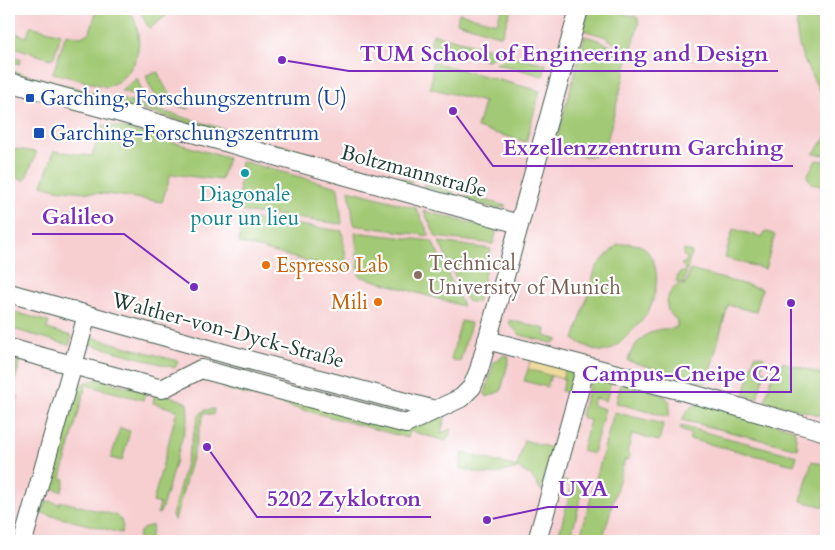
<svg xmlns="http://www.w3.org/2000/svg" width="835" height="550" viewBox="0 0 835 550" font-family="Cardo,serif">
	<rect width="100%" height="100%" fill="#fff"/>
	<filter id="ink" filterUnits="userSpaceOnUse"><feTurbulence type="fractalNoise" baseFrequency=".02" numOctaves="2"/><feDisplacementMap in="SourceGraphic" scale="10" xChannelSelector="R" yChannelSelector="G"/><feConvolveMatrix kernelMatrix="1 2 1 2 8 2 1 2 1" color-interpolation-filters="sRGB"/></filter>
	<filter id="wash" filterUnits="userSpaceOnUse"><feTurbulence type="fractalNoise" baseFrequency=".0096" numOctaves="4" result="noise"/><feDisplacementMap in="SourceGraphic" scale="20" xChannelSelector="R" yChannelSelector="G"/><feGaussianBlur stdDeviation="1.12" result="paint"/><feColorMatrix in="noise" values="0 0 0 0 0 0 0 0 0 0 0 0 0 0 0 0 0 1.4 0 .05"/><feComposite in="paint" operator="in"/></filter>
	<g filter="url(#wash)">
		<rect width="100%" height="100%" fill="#f6eedd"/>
		<rect fill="#f7cfd1" x="9" y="9" width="817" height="532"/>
		<g fill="#a2c974" stroke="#608354">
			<path d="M97,9H129C147,38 140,74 107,87L53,73L66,34L81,37L90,32Z"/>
			<polygon points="139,9 167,13 167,15 150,28 148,27"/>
			<polygon points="501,9 511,9 502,35 498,35 457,22 459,13 497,23"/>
			<polygon points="589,9 606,9 637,17 639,23 632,49 613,43 606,37 583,30"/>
			<path d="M799,9H826V102C810,71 790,46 799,9Z"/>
			<polygon points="30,26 61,34 54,57 50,59 14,47 10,56 21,59 19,64 9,61 9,31 27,37"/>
			<polygon points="433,34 505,53 487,60 430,45"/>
			<path d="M585,36C603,40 613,48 629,56L605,149C592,163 570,153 554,149Z"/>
			<polygon points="513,56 546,64 543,76 495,63"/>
			<polygon points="432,62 540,91 526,142 477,128 484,102 430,88 432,78"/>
			<polygon points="9,70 52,82 54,87 9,75"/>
			<path d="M158,72C164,89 174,101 190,109C165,103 153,102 146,75Z"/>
			<polygon points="137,78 144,97 121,91"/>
			<polygon points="58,83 97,94 96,99 61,90"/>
			<polygon points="117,98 231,131 229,134 116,103"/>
			<polygon points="103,125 121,127 228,158 221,180 171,174 162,202 114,195 55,189 42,185 54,151 92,156"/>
			<polygon points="826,138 826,155 813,154"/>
			<polygon points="273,143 338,161 338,165 272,146"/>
			<polygon points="9,148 37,152 25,180 9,176"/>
			<polygon points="816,160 826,161 826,188 811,183 807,176"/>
			<polygon points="241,161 338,187 342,224 238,211"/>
			<polygon points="354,165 412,181 411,184 353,169"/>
			<polygon points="424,184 454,192 453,195 423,188"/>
			<polygon points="349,190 416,208 430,236 354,225"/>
			<polygon points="465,195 506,206 497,209 464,199"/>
			<polygon points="424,211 497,230 493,244 436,237"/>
			<polygon points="241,217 342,231 348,272 239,243"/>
			<polygon points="733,229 763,237 765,231 775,235 765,269 725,258"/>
			<polygon points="355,232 432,241 463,306 359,276"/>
			<polygon points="439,242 491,249 477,303 467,301"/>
			<path d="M628,243C632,244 639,244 643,247C664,263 657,300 644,318C640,324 633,329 628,335C623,340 614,349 606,351C596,353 583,344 574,340L596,267L617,245Z"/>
			<polygon points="684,250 692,252 683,284 676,281 679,273 684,272 685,268 681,264 686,262 687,258 683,255"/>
			<path d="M690,270L762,289L756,312L728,305L707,383L628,361C631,347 643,334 657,330C664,328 670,330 677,327V321L668,311C665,300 669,291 678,284L685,285Z"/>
			<polygon points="9,310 49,322 47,329 72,336 69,345 9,328"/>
			<polygon points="509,320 546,329 545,336 559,340 552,343 520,335 510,325"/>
			<polygon points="461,321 471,323 460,362 451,359"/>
			<polygon points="91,337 178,361 175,368 89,344"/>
			<polygon points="504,355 508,356 509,359 501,391 487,397 485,394 494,362"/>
			<polygon points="755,355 764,357 761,370 765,371 757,399 744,395"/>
			<polygon points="782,362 826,375 826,417 765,401 773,372 779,374"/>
			<path d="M566,367C579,375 574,380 572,393L561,391L565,380L562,379Z"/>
			<polygon points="528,369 551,375 547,387 524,381"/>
			<polygon points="598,376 612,379 606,401 595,398 592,405 605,409 593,454 582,451 590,420 583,418 581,414 591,380"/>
			<polygon points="98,379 146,391 143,400 86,385 61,478 65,479 62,491 53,489 49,482 71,394 83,383"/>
			<polygon points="220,381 411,427 430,423 446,414 441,433 452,429 446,441 410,431 408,438 225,389"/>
			<path d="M621,383C633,386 663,390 669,401C671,406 669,412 668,417L616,403Z"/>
			<polygon points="155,393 171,396 187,403 188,418 163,505 160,513 157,514 160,504 153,502 177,410 153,403"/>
			<path d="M701,404L794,429L798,449L682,420C687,410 690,405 701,404Z"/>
			<polygon points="214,409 213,415 204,413 175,521 172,516 198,417 204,410"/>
			<polygon points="614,412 663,424 659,441 632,434 627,453 630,454 629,460 625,459 602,541 579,541"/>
			<polygon points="681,426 797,456 794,465 689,439 691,434 680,430"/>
			<polygon points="120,428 130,431 122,461 111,458"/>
			<path d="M524,440L552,448L541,491C535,479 529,473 517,468L516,470C508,469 500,474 492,474C481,475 469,470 459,467L463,453L517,467Z"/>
			<polygon points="812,461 826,465 825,507 801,501"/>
			<polygon points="561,480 584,485 570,541 557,541 572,486 560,482"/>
			<polygon points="50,501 60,504 60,501 115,515 121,520 123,527 121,533 41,513 46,502"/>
			<path d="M149,526H153L149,541H140L141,538L138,537C140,530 143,528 149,526Z"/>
		</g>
		<polygon fill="#81ad66" stroke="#50754d" points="9,356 21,360 13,387 18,397 10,424 9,424"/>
		<polygon fill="#eeda9e" stroke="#868c69" points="531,358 566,367 562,379 528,369"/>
	</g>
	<g filter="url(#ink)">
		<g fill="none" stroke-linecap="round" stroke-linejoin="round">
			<g stroke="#3f584d" stroke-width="20">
				<g id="minor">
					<polyline points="9,82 519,224"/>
					<polyline points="9,293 234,356 435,410"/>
					<polyline points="487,340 682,391 826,432"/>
					<polyline points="9,348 162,389 201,369 406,424 461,398 472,387 479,370 579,9"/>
					<polyline points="23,541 87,315"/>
					<polyline points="537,541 586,366"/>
				</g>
			</g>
			<use href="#minor" stroke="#fff" stroke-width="18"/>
		</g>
	</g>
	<g fill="#1a4fb4" stroke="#fff" stroke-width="2">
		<rect x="25" y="93" width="10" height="10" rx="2.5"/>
		<rect x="33" y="127" width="12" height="12" rx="2.5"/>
	</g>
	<circle fill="#0f9aa8" stroke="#fff" stroke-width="2" cx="245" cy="173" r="5"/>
	<g fill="#e8710a" stroke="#fff" stroke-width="2">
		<circle cx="266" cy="265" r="5"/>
		<circle cx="378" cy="302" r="5"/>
	</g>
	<circle fill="#8d6e63" stroke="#fff" stroke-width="2" cx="418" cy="275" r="5"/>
	<g text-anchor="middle" stroke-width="4.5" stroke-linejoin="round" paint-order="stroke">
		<g font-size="21" fill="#164399" stroke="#fff" text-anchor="start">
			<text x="40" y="105">Garching, Forschungszentrum (U)</text>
			<text x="50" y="140">Garching-Forschungszentrum</text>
		</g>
		<g font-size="21" fill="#1f3d34" stroke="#fff">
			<text transform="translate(414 171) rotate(15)" y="7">Boltzmannstraße</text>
			<text transform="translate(228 330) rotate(15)" y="7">Walther-von-Dyck-Straße</text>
		</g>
		<g font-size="21" fill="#0d838f" stroke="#fff">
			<text x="245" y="201">Diagonale<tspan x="245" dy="24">pour un lieu</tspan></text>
		</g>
		<g font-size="21" fill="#785e54" stroke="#fff" text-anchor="start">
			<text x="428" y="270">Technical<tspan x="428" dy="24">University of Munich</tspan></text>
		</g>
		<g font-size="21" fill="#c56008" stroke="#fff" text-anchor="start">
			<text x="276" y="272">Espresso Lab</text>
			<text x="368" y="309" text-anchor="end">Mili</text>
		</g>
	</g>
	<path fill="none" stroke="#7b2cbf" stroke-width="2" d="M282 60L349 71H778M453 111L493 166H793M194 287L124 234H32M791 303L791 392H572M487 520L548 507H618M207 447L257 517H431"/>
	<g fill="#7b2cbf" stroke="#fff" stroke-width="2">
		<circle cx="282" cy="60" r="5"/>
		<circle cx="453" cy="111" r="5"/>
		<circle cx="194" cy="287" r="5"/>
		<circle cx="791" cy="303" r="5"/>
		<circle cx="487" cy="520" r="5"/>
		<circle cx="207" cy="447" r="5"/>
	</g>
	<g font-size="22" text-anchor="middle" font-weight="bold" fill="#7b2cbf" stroke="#fff" stroke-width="4.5" stroke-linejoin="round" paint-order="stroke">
		<text x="564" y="61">TUM School of Engineering and Design</text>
		<text x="643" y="155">Exzellenzzentrum Garching</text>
		<text x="78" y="224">Galileo</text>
		<text x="681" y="381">Campus-Cneipe C2</text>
		<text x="583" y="496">UYA</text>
		<text x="344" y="506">5202 Zyklotron</text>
	</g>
	<rect width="835" height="550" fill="none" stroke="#fff" stroke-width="30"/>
</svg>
